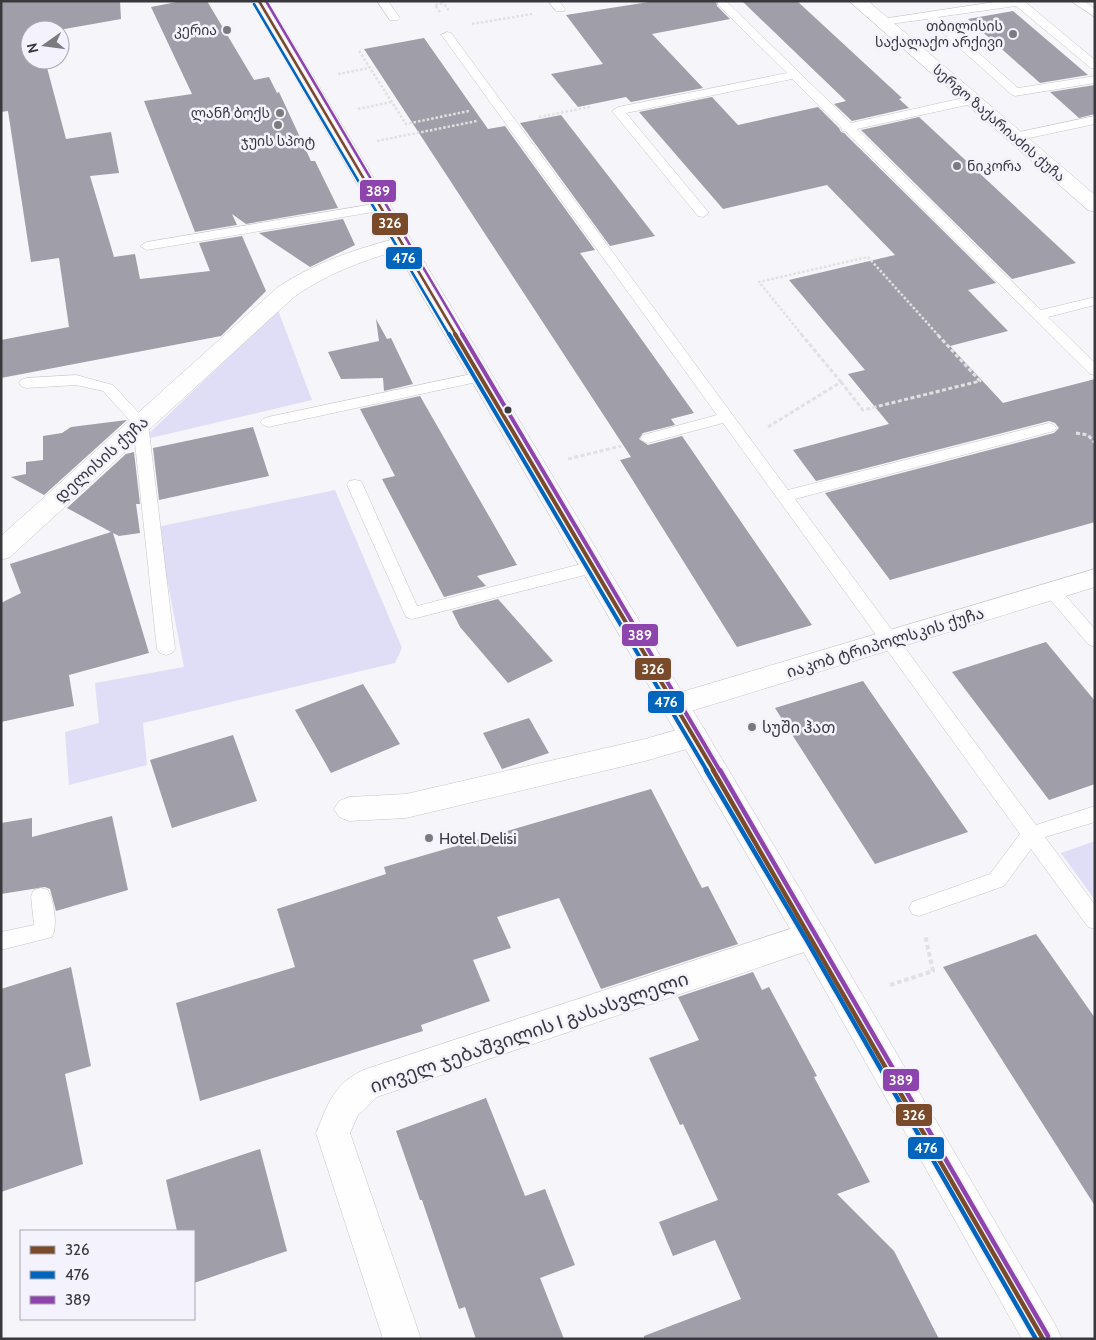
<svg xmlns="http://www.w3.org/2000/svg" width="1096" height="1340" viewBox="0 0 1096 1340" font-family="Cabin,'Noto Sans Georgian',sans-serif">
	<rect width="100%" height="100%" fill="#f5f5fa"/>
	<g fill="#e0ddf7">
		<polygon points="278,310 312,400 142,440"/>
		<polygon points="335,490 402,648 395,663 143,723 147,765 69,785 65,732 99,723 95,683 184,667 157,527"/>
		<polygon points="1095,841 1095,900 1061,853"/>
	</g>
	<g fill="#9f9ea9">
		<polygon points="1,1 120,1 121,19 59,30 30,30 30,60 45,60 66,139 111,132 119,173 90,176 114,257 135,254 140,279 210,271 199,243 242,236 266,291 221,336 1,378 1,340 69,327 59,258 31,262 8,111 1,112"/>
		<polygon points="182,1 207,1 254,80 269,77 277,93 279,92 311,161 315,161 338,208 246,224 232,214 237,225 195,232 144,101 192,94 151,7"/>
		<polygon points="655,1 716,1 717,6 730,19 652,34 703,88 631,102 626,97 578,107 551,74 603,64 566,15"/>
		<polygon points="742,1 797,1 902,98 899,99 909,108 852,121 834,104 846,101"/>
		<polygon points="1013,11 1088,75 1040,83 968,19"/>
		<polygon points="424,38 488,129 505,126 595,250 580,253 694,413 671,419 675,425 643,433 639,439 648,445 682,436 812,625 737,647 620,460 631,457 364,49"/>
		<polygon points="1095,85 1095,114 1079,118 1050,92"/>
		<polygon points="712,97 738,125 818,107 839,128 841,132 844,133 996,283 968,290 1008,331 950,346 1003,403 1095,379 1095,522 890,580 825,493 1054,433 1059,428 1055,423 1049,421 816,481 793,450 889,424 848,374 865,370 789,280 895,255 827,185 723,209 639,112"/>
		<polygon points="561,115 655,236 610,246 520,123"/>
		<polygon points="919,117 1076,263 1012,279 861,130"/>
		<polygon points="343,219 355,245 310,267 259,233"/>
		<polygon points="376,319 387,339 391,338 413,384 384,391 383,378 341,379 328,352 379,341"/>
		<polygon points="420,396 517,565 477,576 486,586 444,597 382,479 395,476 360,409"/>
		<polygon points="127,420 44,495 11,477 26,474 26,462 43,460 43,436 62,433 71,427"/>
		<polygon points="253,427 269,476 159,500 153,448"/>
		<polygon points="134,452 140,504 136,504 140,533 119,536 113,533 149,653 69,675 74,706 1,722 1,603 21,593 10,564 111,532 67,508 126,454"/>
		<polygon points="498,599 553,661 508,683 460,627 452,611"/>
		<polygon points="1046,642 1095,701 1095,784 1049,800 952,672"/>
		<polygon points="863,681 883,710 968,832 875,864 775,708"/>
		<polygon points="363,684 400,744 331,773 295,710"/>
		<polygon points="529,718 549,753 502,769 483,733"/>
		<polygon points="233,735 257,801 172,828 150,760"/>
		<polygon points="651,789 702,888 708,886 738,944 601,989 559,898 497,917 511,948 473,960 490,1001 421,1025 423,1031 200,1101 176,1003 295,967 277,909 386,874 384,867"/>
		<polygon points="112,816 128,890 56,911 50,889 45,887 1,894 1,823 32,818 32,837"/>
		<polygon points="1036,934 1095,1018 1095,1206 943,967"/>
		<polygon points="71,967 91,1066 65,1074 83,1164 1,1192 1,989"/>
		<polygon points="753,972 762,990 769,987 817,1076 814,1077 870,1182 837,1194 894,1251 939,1339 644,1339 644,1336 741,1299 715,1240 673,1256 659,1222 718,1200 683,1124 680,1125 649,1058 699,1040 678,997"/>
		<polygon points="486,1098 525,1196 545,1189 575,1265 540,1278 564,1339 476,1339 465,1307 459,1309 422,1200 420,1200 396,1131"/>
		<polygon points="260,1149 287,1251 194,1283 194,1231 177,1231 166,1180"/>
	</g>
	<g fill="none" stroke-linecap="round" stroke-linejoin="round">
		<g stroke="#c5c4c8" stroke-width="1">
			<g id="service">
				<polygon points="377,1 388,1 400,18 398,20 390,20"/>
				<polygon points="548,1 559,1 565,9 564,11 556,11"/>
				<polygon points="718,1 726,1 851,123 972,96 976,97 978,100 976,103 857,129 1041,310 1095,297 1095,305 1048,317 1095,363 1095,375 1090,374 845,131 842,131 841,127 792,79 626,113 709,213 703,217 698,216 612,111 618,107 787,73 718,5"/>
				<polygon points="1001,1 1024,1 1095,60 1095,69 1091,68 1016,6 938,17 1018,88 1095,76 1095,83 1015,96 1011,94 927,19 882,25 876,22 882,19"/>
				<polygon points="1071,1 1084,1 1095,9 1095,17"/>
				<polygon points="447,32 451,33 788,490 1049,423 1054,425 1057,428 1054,431 795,499 1036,825 1095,806 1095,822 1045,837 1095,905 1095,929 1088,927 1031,849 1004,886 919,916 912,914 909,908 912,902 990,874 1020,834 723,423 648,443 643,441 640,438 643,435 717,415 443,37 441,35"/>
				<polygon points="1095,116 1095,124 1015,141 1009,137 1015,133"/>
				<polygon points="380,203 386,207 385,210 147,250 140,246 147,242"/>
				<polygon points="481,372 486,374 488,377 486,380 268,427 263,425 260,422 263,419 268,417"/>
				<polygon points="76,375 113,385 148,423 175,649 172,653 166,655 160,653 157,649 133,424 103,391 76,385 26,388 21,386 19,383 21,380 26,378"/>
				<polygon points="355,480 361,481 363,485 417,606 593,561 599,563 601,567 599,571 593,573 412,619 406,617 347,485 349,481"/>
				<polygon points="1052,585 1058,587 1095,629 1095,647 1089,645 1046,595 1044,591 1046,587"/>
				<path d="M41,888L48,890C54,902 58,926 52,937L1,950V932L34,925L31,896L34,890Z"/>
			</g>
		</g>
		<g stroke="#c5c4c8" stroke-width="1">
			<g id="minor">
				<polygon points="849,1 868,1 1095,195 1095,212 1088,210"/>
				<path d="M402,237L409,239L412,243L409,247C368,259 329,272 294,297L10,557L1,560V536L278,287C316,262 358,248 402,237Z"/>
				<polygon points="1095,569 1095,587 675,716 665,713 661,705 665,697 675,694"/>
				<polygon points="694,725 704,728 708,736 704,744 645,761 406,818 349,821 339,817 334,809 339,801 349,797 406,794 645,739"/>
				<path d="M811,922L822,926L827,936L822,946L377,1097L358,1115L350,1133L421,1339H383L316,1133C328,1104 334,1082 366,1069Z"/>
			</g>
		</g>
		<g stroke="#c5c4c8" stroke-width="1">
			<polygon id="secondary" points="251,1 268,1 822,926 1056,1326 1062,1339 1022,1339 800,946"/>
		</g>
		<g stroke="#e1e1e2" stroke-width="2.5" stroke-dasharray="2.5 2" stroke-linecap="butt">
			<polyline points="442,1 450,12"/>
			<polyline points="440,12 435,5 444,3"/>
			<polyline points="472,24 532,14"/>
			<polyline points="359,51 406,124 469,111"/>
			<polyline points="338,74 369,68"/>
			<polyline points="358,109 391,102"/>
			<polyline points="539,117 590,107"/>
			<polyline points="377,141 477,121"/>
			<polyline points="802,335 759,282 868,257 938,335"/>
		</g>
		<g stroke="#e1e1e2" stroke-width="3" stroke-dasharray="4 2.5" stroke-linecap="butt">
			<polyline points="801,334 841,382"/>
			<polyline points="841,382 863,410 980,381 937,334"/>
			<polyline points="768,427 841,382"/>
			<polyline points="1076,433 1088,435 1095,443"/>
			<polyline points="568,459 621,446"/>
		</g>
		<polyline stroke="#e1e1e2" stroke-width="4" stroke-dasharray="4.5 3" stroke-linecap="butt" points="890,985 933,971 925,935"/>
		<use href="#service" fill="#fefefe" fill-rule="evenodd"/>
		<use href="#minor" fill="#fefefe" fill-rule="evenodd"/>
		<use href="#secondary" fill="#fefefe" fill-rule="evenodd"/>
		<g stroke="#f3f2fd" stroke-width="5">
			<polyline id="bus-1-far2" points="259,1 456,335"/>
		</g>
		<g stroke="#f3f2fd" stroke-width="8">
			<polyline id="bus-1-far1" points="455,334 714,771"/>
		</g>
		<g stroke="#f3f2fd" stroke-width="8">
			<polyline id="bus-1" points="713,770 1043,1339"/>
		</g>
		<g stroke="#f3f2fd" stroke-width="5">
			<polyline id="bus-2-far2" points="254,4 449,335"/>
		</g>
		<g stroke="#f3f2fd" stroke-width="8">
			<polyline id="bus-2-far1" points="449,334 707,771"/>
		</g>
		<g stroke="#f3f2fd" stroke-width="8">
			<polyline id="bus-2" points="706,770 806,939 1036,1339"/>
		</g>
		<g stroke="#f3f2fd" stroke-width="5">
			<polyline id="bus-3-far2" points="266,1 463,335"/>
		</g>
		<g stroke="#f3f2fd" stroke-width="8">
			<polyline id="bus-3-far1" points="462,334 720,771"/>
		</g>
		<g stroke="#f3f2fd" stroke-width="8">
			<polyline id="bus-3" points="720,770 1048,1336"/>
		</g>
		<use href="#bus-1-far2" stroke="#7a4b2a" stroke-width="2.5"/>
		<use href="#bus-1-far1" stroke="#7a4b2a" stroke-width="4"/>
		<use href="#bus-1" stroke="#7a4b2a" stroke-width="4.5"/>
		<use href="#bus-2-far2" stroke="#0065bd" stroke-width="2.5"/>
		<use href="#bus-2-far1" stroke="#0065bd" stroke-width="4"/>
		<use href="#bus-2" stroke="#0065bd" stroke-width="4.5"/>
		<use href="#bus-3-far2" stroke="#8e44ad" stroke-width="2.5"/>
		<use href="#bus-3-far1" stroke="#8e44ad" stroke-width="4"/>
		<use href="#bus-3" stroke="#8e44ad" stroke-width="4.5"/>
	</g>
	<g fill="#7b7b7f" stroke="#f3f2fd" stroke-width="2">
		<circle cx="227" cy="30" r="5"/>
		<circle cx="1013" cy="34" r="5"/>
		<circle cx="280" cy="113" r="5"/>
		<circle cx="278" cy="125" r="5"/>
		<circle cx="957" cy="166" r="5"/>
		<circle cx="752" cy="727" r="5"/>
		<circle cx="429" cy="838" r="5"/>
	</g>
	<circle fill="#39393d" stroke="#f3f2fd" stroke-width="2" cx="508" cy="410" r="4.5"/>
	<g text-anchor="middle" stroke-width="5" stroke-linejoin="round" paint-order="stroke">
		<g font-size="14" fill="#39393d" stroke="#f3f2fd" text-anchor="end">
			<text x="1003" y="31">თბილისის<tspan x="1003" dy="16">საქალაქო არქივი</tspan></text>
			<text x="217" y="35">კერია</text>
			<text x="270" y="118">ლანჩ ბოქს</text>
			<text x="278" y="146" text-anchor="middle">ჯუის სპოტ</text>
			<text x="967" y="171" text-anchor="start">ნიკორა</text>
		</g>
		<g font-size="14" fill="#39393d" stroke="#f3f2fd">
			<text transform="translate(999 123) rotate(41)" y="5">სერგო ზაქარიაძის ქუჩა</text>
		</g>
		<g font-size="16" fill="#39393d" stroke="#f3f2fd">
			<text transform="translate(101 459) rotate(-42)" y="6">დელისის ქუჩა</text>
			<text transform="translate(885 642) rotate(-17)" y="6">იაკობ ტრიპოლსკის ქუჩა</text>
		</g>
		<g font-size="16" fill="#39393d" stroke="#f3f2fd" text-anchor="start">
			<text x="762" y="733">სუში ჰათ</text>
			<text x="439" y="844">Hotel Delisi</text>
		</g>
		<g font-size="19" fill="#39393d" stroke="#f3f2fd">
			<text transform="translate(529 1032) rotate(-19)" y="7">იოველ ჯებაშვილის I გასასვლელი</text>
		</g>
	</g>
	<g stroke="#f3f2fd" stroke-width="2">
		<rect x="359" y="179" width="38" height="24" rx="5" fill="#8e44ad"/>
		<rect x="371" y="212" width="38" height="24" rx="5" fill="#7a4b2a"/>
		<rect x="385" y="246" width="38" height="24" rx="5" fill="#0065bd"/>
		<rect x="621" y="623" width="38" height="24" rx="5" fill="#8e44ad"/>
		<rect x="634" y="657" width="38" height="24" rx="5" fill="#7a4b2a"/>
		<rect x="647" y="690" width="38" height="24" rx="5" fill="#0065bd"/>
		<rect x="882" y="1068" width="38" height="24" rx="5" fill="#8e44ad"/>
		<rect x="895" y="1103" width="38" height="24" rx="5" fill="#7a4b2a"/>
		<rect x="907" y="1136" width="38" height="24" rx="5" fill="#0065bd"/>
	</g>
	<g font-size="14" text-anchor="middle" font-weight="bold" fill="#fff">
		<text x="378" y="196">389</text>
		<text x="390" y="228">326</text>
		<text x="404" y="263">476</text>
		<text x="640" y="640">389</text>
		<text x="653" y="674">326</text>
		<text x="666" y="707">476</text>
		<text x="901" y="1085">389</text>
		<text x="914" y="1120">326</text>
		<text x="926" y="1153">476</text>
	</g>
	<rect width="1096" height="1340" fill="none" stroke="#39393d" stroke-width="5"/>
	<rect x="20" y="1230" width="175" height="90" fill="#f3f2fd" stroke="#a9a8b0"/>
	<rect x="30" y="1246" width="25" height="8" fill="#7a4b2a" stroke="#a9a8b0"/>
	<text x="65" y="1255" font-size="15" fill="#39393d">326</text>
	<rect x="30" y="1271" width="25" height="8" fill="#0065bd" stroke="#a9a8b0"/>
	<text x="65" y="1280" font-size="15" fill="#39393d">476</text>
	<rect x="30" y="1296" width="25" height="8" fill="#8e44ad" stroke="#a9a8b0"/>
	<text x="65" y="1305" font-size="15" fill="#39393d">389</text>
	<g transform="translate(45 45) rotate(256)"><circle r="24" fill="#f3f2fd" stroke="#a9a8b0"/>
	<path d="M0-4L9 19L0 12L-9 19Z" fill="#7b7b7f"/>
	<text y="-8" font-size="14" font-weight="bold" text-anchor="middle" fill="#39393d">N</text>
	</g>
</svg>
